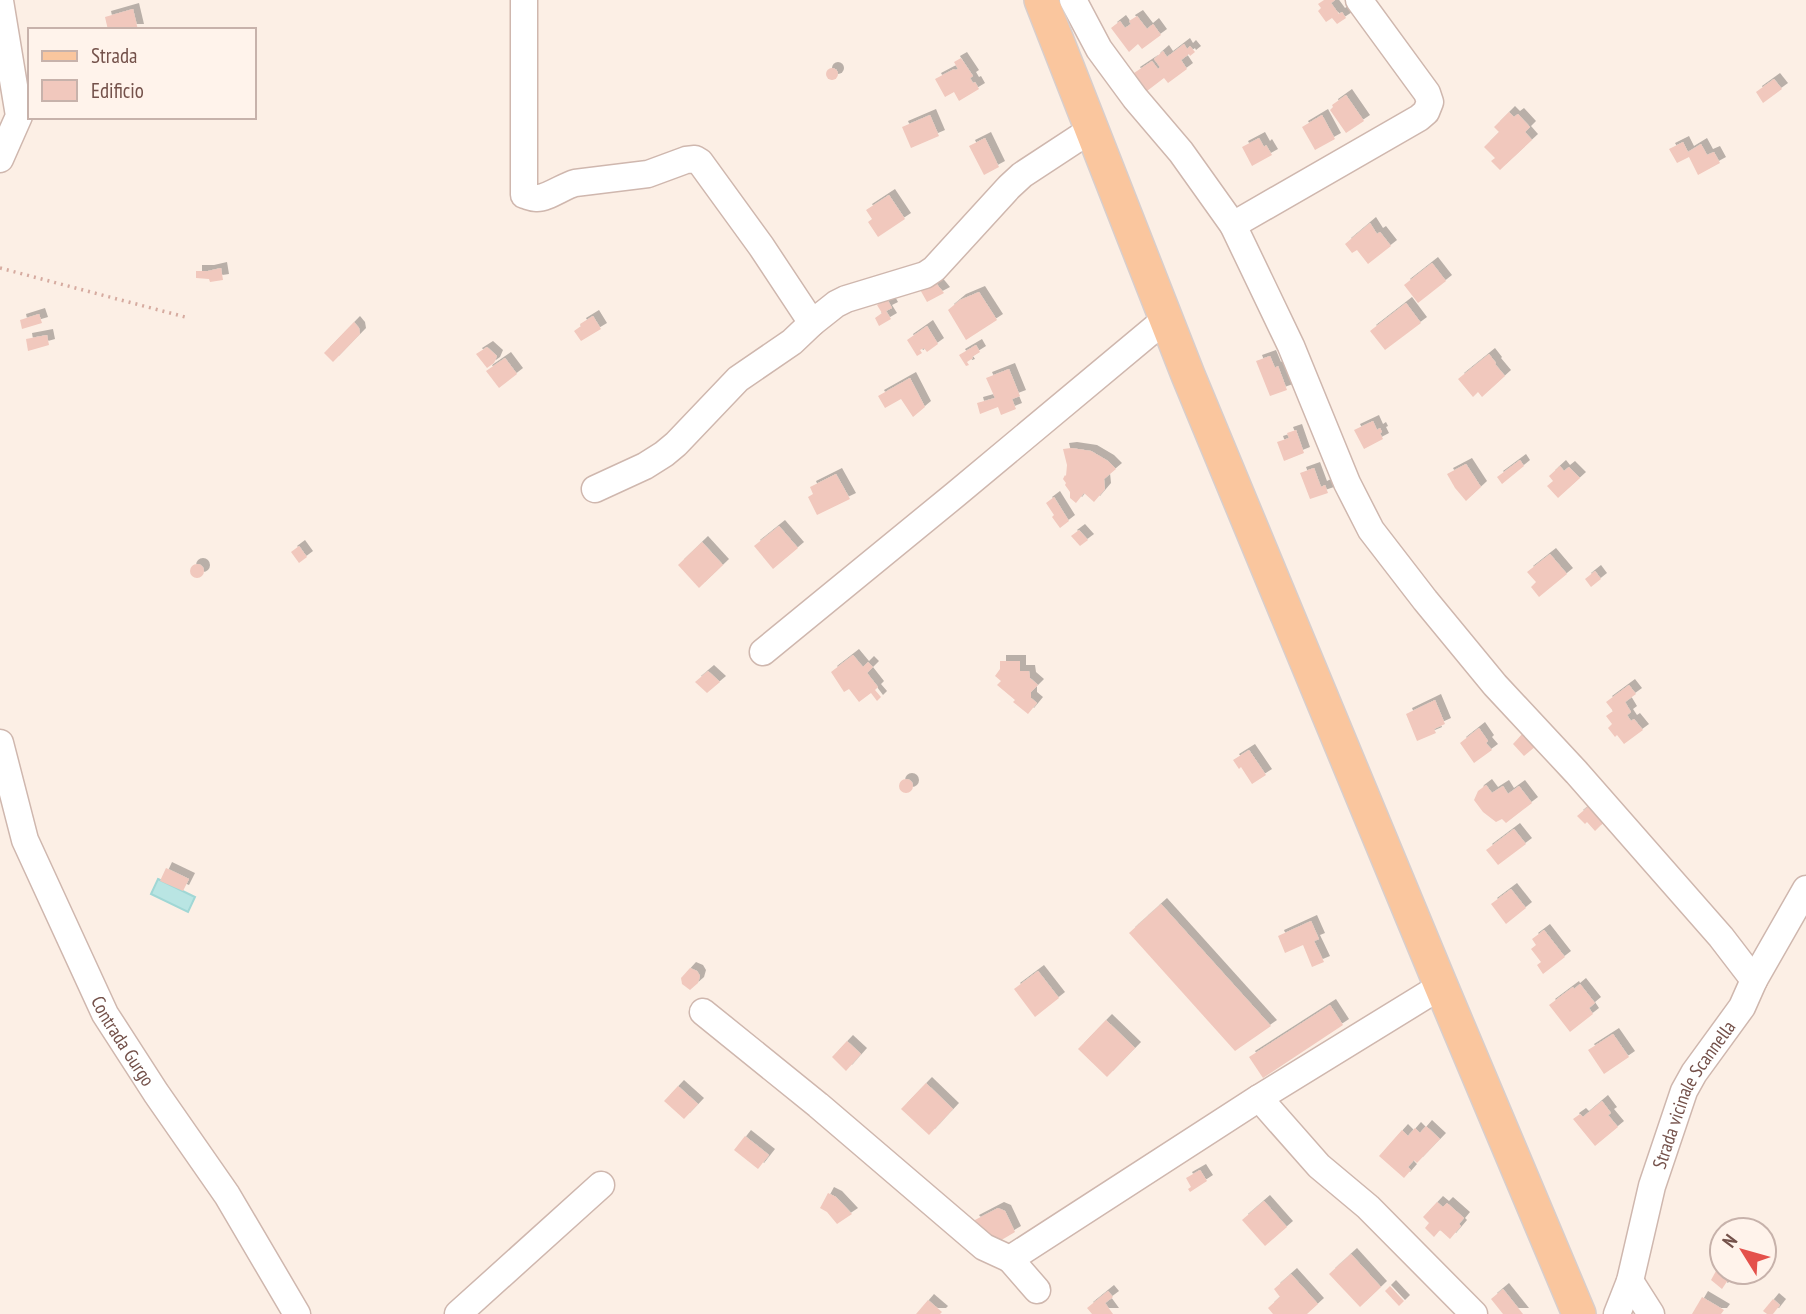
<svg xmlns="http://www.w3.org/2000/svg" width="1806" height="1314" viewBox="0 0 1806 1314" font-family="'PT Sans Narrow',sans-serif">
	<defs>
		<filter id="shadow"><feDropShadow dx="6" dy="-6" stdDeviation="0" flood-color="#0004"/></filter>
	</defs>
	<rect width="100%" height="100%" fill="#fcefe5"/>
	<polygon fill="#b9e5e3" stroke="#a0d7d5" stroke-width="2" points="158,879 195,897 188,912 151,894"/>
	<g fill="#f1c8bd" filter="url(#shadow)">
		<polygon points="1324,0 1335,0 1331,3 1339,14 1342,12 1346,18 1337,24 1332,18 1326,22 1318,11 1321,8 1318,4"/>
		<polygon points="133,9 138,30 108,30 105,17"/>
		<polygon points="1137,16 1147,29 1153,24 1161,35 1142,49 1138,44 1129,52 1111,28 1120,21 1125,28 1131,24 1129,21"/>
		<polygon points="1184,44 1187,49 1190,46 1195,52 1190,56 1189,54 1181,60 1187,69 1168,83 1164,78 1147,91 1134,73 1152,61 1158,69 1160,67 1154,59 1163,51 1167,57"/>
		<polygon points="961,58 973,76 970,78 973,83 975,82 979,89 959,101 954,92 945,97 935,79 954,69 955,70 958,69 954,62"/>
		<circle cx="832" cy="74" r="6"/>
		<polygon points="1774,79 1782,89 1763,103 1756,92"/>
		<polygon points="1346,95 1364,121 1346,133 1330,110 1333,107 1332,105"/>
		<polygon points="1509,112 1514,117 1518,114 1530,127 1525,132 1532,140 1500,170 1491,161 1495,158 1484,147 1499,132 1494,127"/>
		<polygon points="930,115 939,136 911,148 902,127"/>
		<polygon points="1322,115 1335,139 1315,150 1302,127"/>
		<polygon points="985,138 999,167 984,175 969,146"/>
		<polygon points="1259,138 1264,147 1266,145 1272,155 1252,166 1242,147"/>
		<polygon points="1683,142 1688,152 1701,144 1707,155 1714,152 1720,163 1698,175 1689,157 1677,163 1669,149"/>
		<polygon points="889,195 905,219 878,237 868,222 872,219 866,210"/>
		<polygon points="1370,223 1377,234 1380,232 1391,246 1368,264 1357,250 1352,253 1345,244"/>
		<polygon points="1432,263 1446,281 1418,303 1404,285"/>
		<polygon points="221,268 223,280 210,282 209,279 196,278 196,271 208,271"/>
		<polygon points="935,282 944,293 927,302 918,286"/>
		<polygon points="979,292 997,320 966,340 948,310 960,300"/>
		<polygon points="887,299 892,308 886,311 891,319 879,326 875,318 882,313 877,305"/>
		<polygon points="1406,303 1421,323 1385,350 1370,331"/>
		<polygon points="39,314 42,323 22,329 20,320"/>
		<polygon points="593,316 601,329 581,341 574,331 581,326 580,324"/>
		<polygon points="354,322 359,328 360,334 333,362 324,353"/>
		<polygon points="927,326 938,344 927,352 924,348 920,350 922,353 917,356 907,340"/>
		<polygon points="47,335 49,345 28,351 26,339"/>
		<polygon points="976,345 980,352 972,357 973,358 967,362 969,365 966,366 959,355"/>
		<polygon points="487,347 497,356 494,363 487,368 476,354"/>
		<polygon points="1489,354 1496,363 1495,364 1505,376 1482,397 1478,392 1473,397 1458,379"/>
		<polygon points="1270,356 1275,368 1278,366 1287,390 1270,396 1256,361"/>
		<polygon points="505,358 517,374 499,388 486,371"/>
		<polygon points="1009,369 1020,396 1012,399 1016,409 1001,415 998,407 980,414 977,403 995,398 986,378"/>
		<polygon points="910,378 925,407 913,417 901,399 885,408 878,396"/>
		<polygon points="1373,421 1377,430 1380,428 1382,432 1380,433 1383,439 1364,449 1354,430"/>
		<polygon points="1296,430 1304,453 1284,461 1277,442 1289,438 1287,433"/>
		<polygon points="1071,448 1091,451 1108,461 1116,469 1104,479 1105,489 1094,502 1084,493 1076,503 1070,498 1070,492 1065,485 1066,483 1063,479 1065,475 1066,476 1067,465 1063,449"/>
		<polygon points="1520,460 1524,466 1502,484 1497,477"/>
		<polygon points="1466,464 1481,487 1466,501 1455,488 1447,474"/>
		<polygon points="1560,466 1564,471 1569,467 1580,478 1558,498 1547,486 1553,481 1549,476"/>
		<polygon points="1314,468 1321,487 1325,485 1328,493 1310,499 1300,473"/>
		<polygon points="836,474 850,499 817,515 808,497 813,494 810,487"/>
		<polygon points="1054,497 1069,521 1060,528 1052,517 1054,515 1046,503"/>
		<polygon points="779,526 798,548 773,569 754,546"/>
		<polygon points="1079,530 1088,540 1080,546 1071,536"/>
		<polygon points="702,542 723,565 699,588 678,565"/>
		<polygon points="299,546 307,557 299,563 291,552"/>
		<polygon points="1550,554 1567,574 1539,597 1531,587 1536,582 1527,572"/>
		<circle cx="197" cy="571" r="7"/>
		<polygon points="1595,571 1601,579 1591,587 1585,579"/>
		<polygon points="853,655 863,667 868,662 873,667 867,673 878,687 875,690 881,697 877,701 871,693 859,702 849,689 844,692 831,672"/>
		<polygon points="1000,661 1020,661 1020,671 1029,671 1030,678 1038,685 1031,692 1031,698 1037,703 1028,714 1013,702 1015,700 997,685 1001,681 995,676 1000,669"/>
		<polygon points="708,671 720,682 707,693 695,682"/>
		<polygon points="1629,685 1636,694 1625,702 1631,712 1627,715 1631,721 1634,719 1643,730 1624,744 1617,735 1615,737 1608,728 1612,724 1606,716 1613,711 1606,702"/>
		<polygon points="1435,700 1445,724 1434,729 1436,733 1417,741 1406,714"/>
		<polygon points="1479,728 1488,741 1486,743 1492,750 1474,763 1460,743"/>
		<polygon points="1524,732 1536,746 1524,756 1513,744"/>
		<polygon points="1249,750 1266,775 1252,784 1241,767 1239,769 1233,760"/>
		<circle cx="906" cy="786" r="7"/>
		<polygon points="1486,785 1492,793 1503,786 1508,794 1519,786 1532,803 1506,823 1502,819 1496,822 1483,812 1474,800 1478,791"/>
		<polygon points="1589,806 1605,821 1595,831 1587,822 1585,824 1577,816"/>
		<polygon points="1514,829 1526,844 1498,865 1486,850"/>
		<polygon points="166,868 189,879 183,891 160,881"/>
		<polygon points="1511,889 1526,908 1506,924 1491,904"/>
		<polygon points="1161,904 1271,1026 1235,1051 1129,933"/>
		<polygon points="1311,921 1319,939 1314,941 1324,962 1312,967 1303,945 1285,953 1278,936"/>
		<polygon points="1544,930 1565,957 1543,974 1537,965 1541,962 1531,949 1536,945 1532,939"/>
		<polygon points="690,968 697,971 700,976 698,983 690,990 682,984 681,978"/>
		<polygon points="1038,971 1059,998 1035,1017 1014,989"/>
		<polygon points="1580,984 1595,1003 1589,1008 1593,1014 1570,1032 1549,1005 1573,987 1574,989"/>
		<polygon points="1330,1005 1343,1025 1263,1078 1249,1057"/>
		<polygon points="1106,1020 1135,1048 1107,1077 1078,1049"/>
		<polygon points="1613,1034 1629,1057 1604,1074 1588,1050"/>
		<polygon points="847,1041 861,1054 846,1071 832,1057"/>
		<polygon points="926,1083 953,1109 929,1135 901,1109"/>
		<polygon points="678,1086 698,1104 684,1119 664,1101"/>
		<polygon points="1602,1101 1611,1113 1608,1115 1618,1127 1595,1146 1573,1119 1580,1114 1583,1117"/>
		<polygon points="1426,1126 1440,1139 1417,1163 1414,1160 1408,1167 1411,1170 1404,1178 1379,1156 1402,1130 1408,1136 1415,1128 1420,1133"/>
		<polygon points="745,1136 769,1155 758,1169 734,1150"/>
		<polygon points="1200,1170 1207,1181 1190,1192 1188,1189 1191,1187 1186,1178"/>
		<polygon points="828,1193 836,1197 852,1214 837,1224 827,1212 820,1208"/>
		<polygon points="1264,1201 1287,1227 1265,1246 1242,1220"/>
		<polygon points="1437,1202 1443,1207 1447,1203 1464,1218 1459,1224 1461,1226 1450,1239 1440,1230 1434,1237 1425,1228 1429,1223 1423,1217"/>
		<polygon points="998,1208 1005,1211 1015,1232 993,1245 973,1221"/>
		<polygon points="1351,1254 1381,1287 1360,1307 1329,1274"/>
		<polygon points="1716,1271 1728,1280 1722,1289 1711,1280"/>
		<polygon points="1291,1274 1318,1304 1307,1314 1273,1314 1268,1308 1280,1297 1274,1289"/>
		<polygon points="1390,1286 1404,1301 1399,1306 1385,1291"/>
		<polygon points="1503,1289 1523,1314 1503,1314 1491,1299"/>
		<polygon points="1108,1291 1113,1297 1105,1303 1113,1314 1092,1314 1087,1308"/>
		<polygon points="1702,1297 1724,1310 1721,1314 1692,1314"/>
		<polygon points="1773,1299 1780,1305 1773,1314 1767,1314 1763,1311"/>
		<polygon points="928,1300 942,1312 940,1314 916,1314"/>
	</g>
	<g fill="none" stroke-linecap="round" stroke-linejoin="round">
		<g stroke="#cfb7ae" stroke-width="29">
			<g id="minor">
				<path d="M524,0V195C528,196 532,198 536,198C546,199 564,186 575,183L648,174L686,160L695,159L700,162L761,246L812,323"/>
				<polyline points="1073,0 1099,49 1135,98 1181,152 1233,225 1291,346 1347,483 1371,530 1425,600 1495,685 1577,773 1721,937 1754,980"/>
				<polyline points="0,1 19,116 0,159"/>
				<polyline points="1233,225 1419,118 1426,112 1430,102 1427,93 1359,0"/>
				<polyline points="595,489 645,466 664,454 676,444 738,379 792,342 812,323 836,304 846,299 925,275 934,269 1009,187 1022,175 1092,129"/>
				<polyline points="763,652 956,494 1167,318"/>
				<path id="s1" d="M0,743L25,840L105,1014L156,1093L227,1195L297,1314"/>
				<polyline points="1441,986 1259,1098 1319,1166 1368,1207 1474,1314"/>
				<polyline points="703,1012 818,1105 984,1247 1010,1259 1259,1098"/>
				<polyline points="1010,1259 1037,1290"/>
				<polyline points="1630,1281 1651,1314"/>
				<polyline points="458,1314 601,1185"/>
				<path id="s2" d="M1617,1314L1630,1281L1652,1186L1684,1091L1694,1073L1742,1007L1754,980L1806,889"/>
			</g>
		</g>
		<g stroke="#d8cecc" stroke-width="36">
			<polyline id="major" points="1041,0 1188,375 1441,986 1579,1314"/>
		</g>
		<polyline stroke="#d6aba0" stroke-width="3.5" stroke-dasharray="2 5" stroke-linecap="butt" points="0,268 189,318"/>
		<use href="#minor" stroke="#fff" stroke-width="26"/>
		<use href="#major" stroke="#fac69e" stroke-width="33"/>
	</g>
	<g text-anchor="middle" stroke-width="5" stroke-linejoin="round" paint-order="stroke">
		<g font-size="19" fill="#74514a" stroke="#fff3eb">
			<text dy="7" stroke="none"><textPath href="#s1" startOffset="324">Contrada Gurgo</textPath></text>
			<text dy="7" stroke="none"><textPath href="#s2" startOffset="234">Strada vicinale Scannella</textPath></text>
		</g>
	</g>
	<rect x="28" y="28" width="228" height="91" fill="#fff3eb" stroke="#c7b2ab" stroke-width="2"/>
	<rect x="42" y="51" width="35" height="10" fill="#fac69e" stroke="#c7b2ab" stroke-width="2"/>
	<text x="91" y="63" font-size="21" fill="#74514a">Strada</text>
	<rect x="42" y="80" width="35" height="21" fill="#f1c8bd" stroke="#c7b2ab" stroke-width="2"/>
	<text x="91" y="98" font-size="21" fill="#74514a">Edificio</text>
	<g transform="translate(1743 1251) rotate(307)"><circle r="33" fill="#fff3eb" stroke="#c7b2ab" stroke-width="2"/>
	<path d="M0-5L12 26L0 18L-12 26Z" fill="#e4514b"/>
	<text y="-10" font-size="19" font-weight="bold" text-anchor="middle" fill="#74514a">N</text>
	</g>
</svg>
